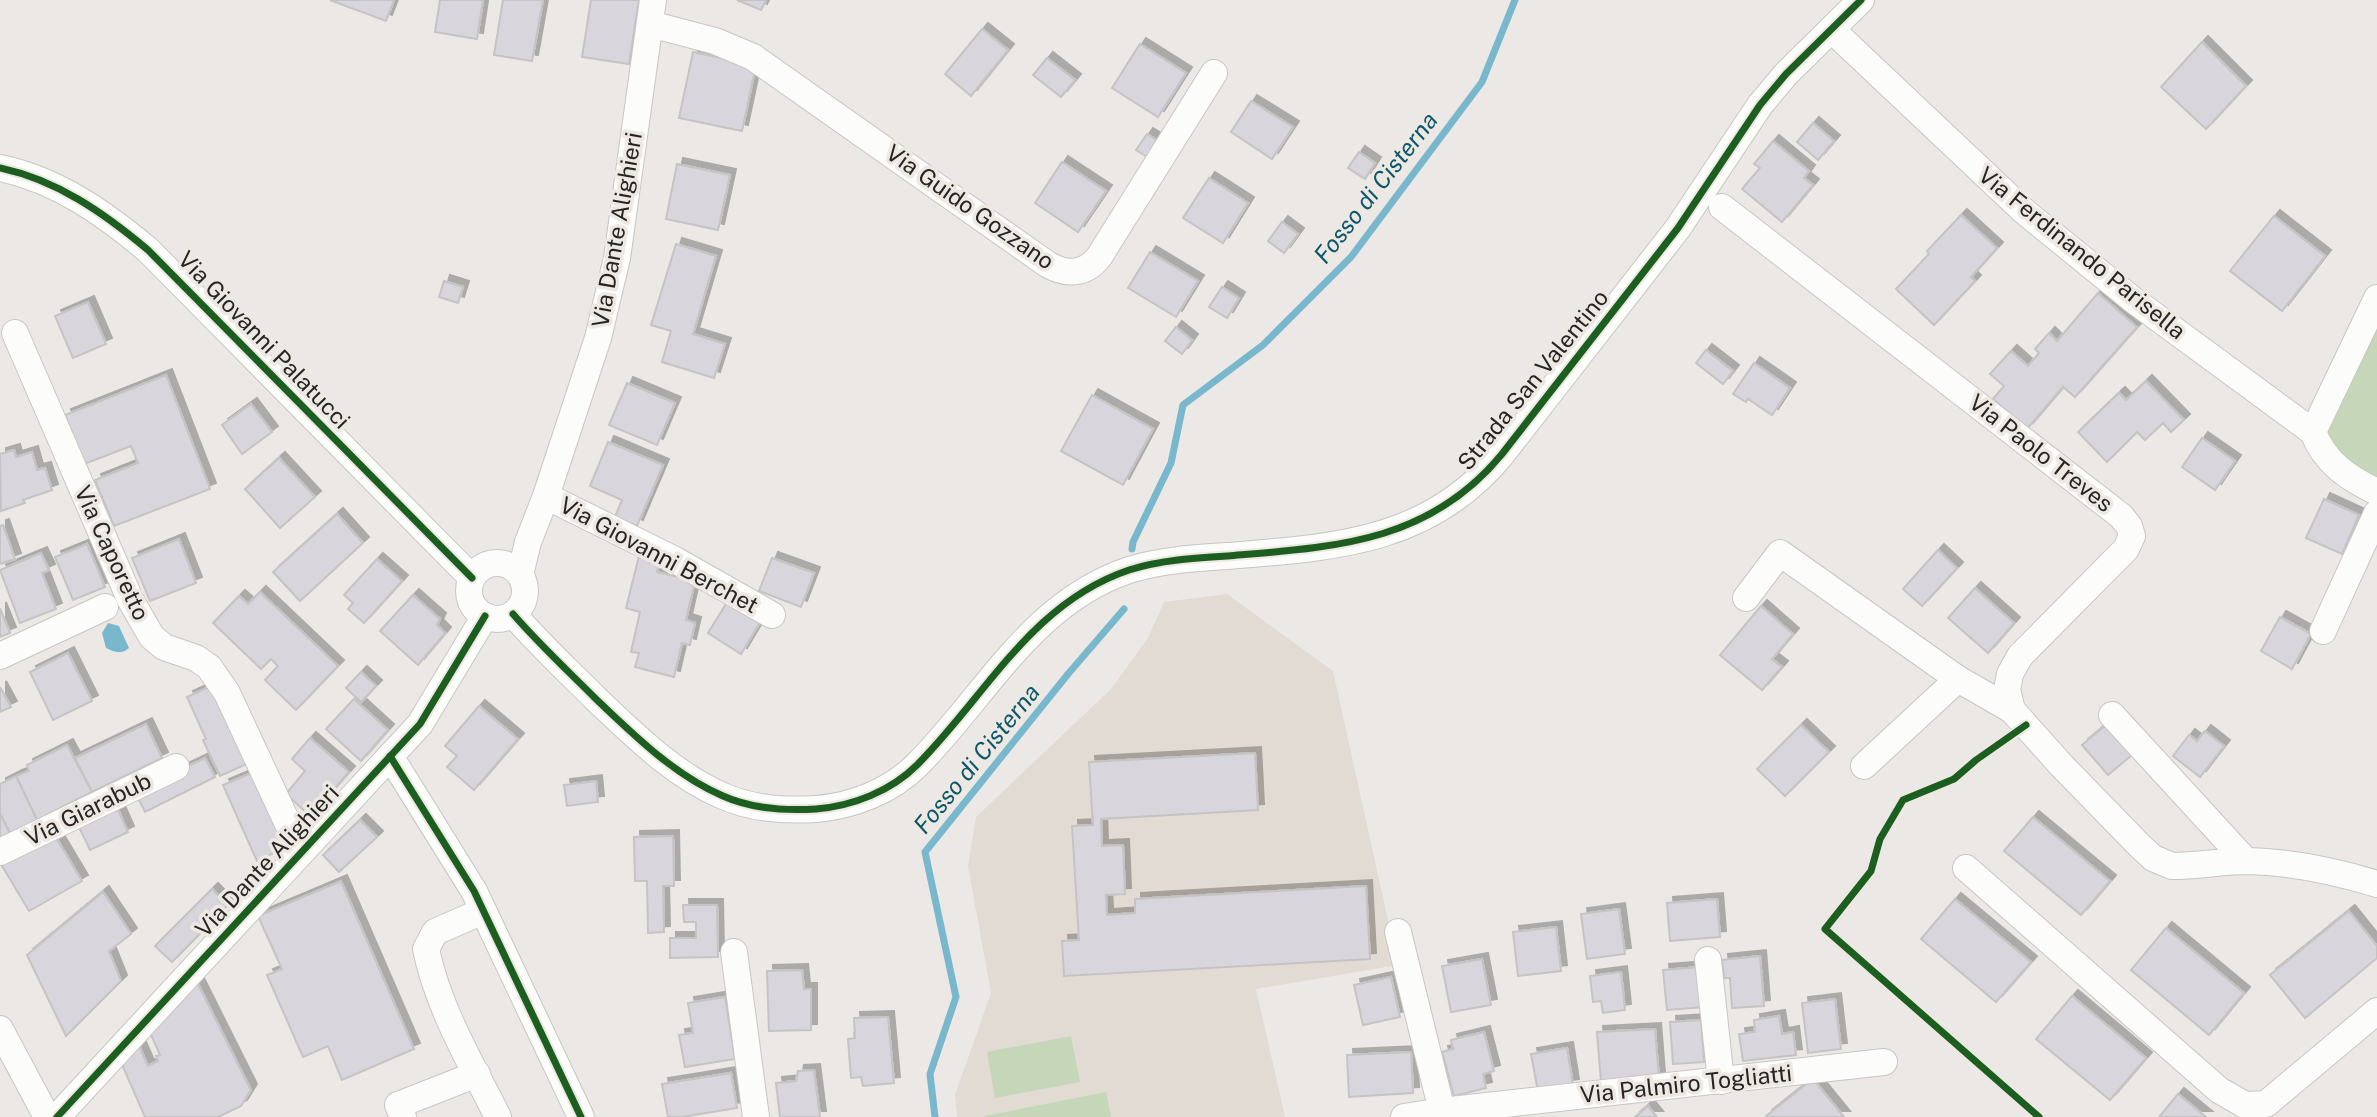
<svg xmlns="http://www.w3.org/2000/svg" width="2377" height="1117" viewBox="0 0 2377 1117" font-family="'Public Sans',sans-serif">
	<defs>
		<filter id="shadow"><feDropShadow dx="6" dy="-6" stdDeviation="0" flood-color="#0004"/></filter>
	</defs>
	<rect width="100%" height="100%" fill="#ebe8e5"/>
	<polygon fill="#e2dbd4" points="1227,594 1333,671 1398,965 1256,989 1285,1117 957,1117 955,1095 991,993 968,866 976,817 1111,689 1148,638 1164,602"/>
	<g fill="#c5d7b8">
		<polygon points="2377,299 2377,488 2313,432"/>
		<polygon points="1071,1036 1080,1082 995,1098 987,1052"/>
		<polygon points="1106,1092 1111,1117 985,1117 985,1116"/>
	</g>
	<path fill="#79b8cc" d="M108,623L119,626L129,648C121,655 114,652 106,648L102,633Z"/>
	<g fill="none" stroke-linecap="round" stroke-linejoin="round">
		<g stroke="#79b8cc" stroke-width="7">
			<polyline points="1132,549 1133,542 1171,463 1183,405 1263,345 1351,257 1482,82 1515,0"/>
			<polyline points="935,1117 930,1074 956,997 925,852 1068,674 1124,609"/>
		</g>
	</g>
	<g fill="#d9d5dd" stroke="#c5c3c3" stroke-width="2" filter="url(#shadow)">
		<polygon points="330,0 394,0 386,21"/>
		<polygon points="440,0 483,0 477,39 435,32"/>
		<polygon points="503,0 543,0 532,61 494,55"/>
		<polygon points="591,0 639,0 629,64 582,57"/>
		<polygon points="737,0 766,0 761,10"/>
		<polygon points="982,29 1008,50 971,96 945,74"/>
		<polygon points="2202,42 2246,86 2206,129 2161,87"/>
		<polygon points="1140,44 1186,73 1158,117 1112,88"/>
		<polygon points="693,52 756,65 742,131 679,118"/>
		<polygon points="1047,58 1075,80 1061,97 1033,75"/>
		<polygon points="1251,101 1293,127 1272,159 1231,132"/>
		<polygon points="1813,123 1834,141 1818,160 1797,142"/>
		<polygon points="1147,134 1163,144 1152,160 1136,150"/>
		<polygon points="1773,141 1809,171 1804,178 1813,185 1782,222 1742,189 1760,168 1754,164"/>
		<polygon points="1359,152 1375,163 1365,179 1348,168"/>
		<polygon points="1062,162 1106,191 1078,232 1035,203"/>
		<polygon points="677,164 730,175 718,230 666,219"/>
		<polygon points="1209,178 1248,203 1223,243 1183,218"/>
		<polygon points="1961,215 1997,248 1971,277 1975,281 1934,325 1896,289 1929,254 1927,251"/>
		<polygon points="2274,216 2325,256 2282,311 2230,271"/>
		<polygon points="1282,222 1298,234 1284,253 1268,241"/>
		<polygon points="676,244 716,256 693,334 725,344 714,378 662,362 671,331 651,325"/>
		<polygon points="1150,252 1198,281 1176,317 1128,288"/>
		<polygon points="444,281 463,287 458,303 439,297"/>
		<polygon points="1222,287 1239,298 1227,318 1209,307"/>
		<polygon points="2098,293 2137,327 2075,397 2063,387 2027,429 1993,399 2004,386 1990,374 2011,351 2028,366 2039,353 2035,349 2049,333 2057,341"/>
		<polygon points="88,302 106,344 73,358 55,316"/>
		<polygon points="1176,327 1192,340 1182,354 1165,341"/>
		<polygon points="1706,350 1733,371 1723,384 1696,363"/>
		<polygon points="1754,363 1790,388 1772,415 1748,399 1746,402 1733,394"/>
		<polygon points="166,375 210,489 114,526 95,480 138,463 131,446 84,464 65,415"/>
		<polygon points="2146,381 2184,420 2171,432 2163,423 2145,440 2137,432 2107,462 2078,432 2119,393 2126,400"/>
		<polygon points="627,383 675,403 657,445 609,425"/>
		<polygon points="1092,395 1153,429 1123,485 1061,451"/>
		<polygon points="251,404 272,432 242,454 222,425"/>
		<polygon points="2202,438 2235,461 2215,490 2182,467"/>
		<polygon points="608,442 663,465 637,526 615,517 622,500 590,486"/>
		<polygon points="14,450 16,457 32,452 37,470 45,468 52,490 23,500 25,503 1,511 0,454"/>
		<polygon points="279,458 315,497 280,528 245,489"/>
		<polygon points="2324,499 2359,515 2342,554 2306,538"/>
		<polygon points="337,514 363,543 300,601 273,572"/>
		<polygon points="3,525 15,559 0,564 0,526"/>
		<polygon points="179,539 196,583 150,601 132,558"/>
		<polygon points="87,544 105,587 73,600 55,557"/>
		<polygon points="1938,550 1957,568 1922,606 1903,589"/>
		<polygon points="640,552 661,557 657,572 695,581 686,620 695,623 690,645 682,643 674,677 635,667 639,653 631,652 640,612 626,608"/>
		<polygon points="41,553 49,570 42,573 56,609 20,623 0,570"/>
		<polygon points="772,558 814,573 801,607 759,591"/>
		<polygon points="377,559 402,581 364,623 348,609 353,603 344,595"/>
		<polygon points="1975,588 2014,623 1988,653 1948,618"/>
		<polygon points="260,592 338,666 296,710 265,680 278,666 271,659 261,669 213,623 239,596 248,604"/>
		<polygon points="413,595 440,619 437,625 445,633 418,665 380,631"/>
		<polygon points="729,599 762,619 741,654 708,633"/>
		<polygon points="1761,606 1793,634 1772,659 1782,667 1762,690 1720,655"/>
		<polygon points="0,608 10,633 0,637"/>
		<polygon points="2280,617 2311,634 2292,669 2261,651"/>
		<polygon points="68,653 92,701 53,720 30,672"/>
		<polygon points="361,672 376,686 361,702 346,688"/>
		<polygon points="215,684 251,762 220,776 203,740 206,739 187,697"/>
		<polygon points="0,687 11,707 0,712"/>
		<polygon points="354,699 388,730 361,761 326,729"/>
		<polygon points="479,706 518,739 474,790 447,767 457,756 445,746"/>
		<polygon points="146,724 162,758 92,792 75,758"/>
		<polygon points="1801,725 1829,752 1785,796 1757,769"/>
		<polygon points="2106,725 2132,755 2108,775 2082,745"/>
		<polygon points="2205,731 2224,746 2200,777 2173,756 2189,735 2197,741"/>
		<polygon points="310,738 349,772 310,816 286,794 305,771 292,759"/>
		<polygon points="67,745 92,792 37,820 16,776 29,771 27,765"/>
		<polygon points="1255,753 1258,810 1101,819 1102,846 1123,845 1125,894 1106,895 1107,915 1135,913 1135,899 1366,886 1370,959 1064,976 1062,941 1079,940 1072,826 1093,825 1089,762"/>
		<polygon points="205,758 215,777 145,812 135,792"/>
		<polygon points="254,772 287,847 257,861 223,785"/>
		<polygon points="16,776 37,820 10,833 0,814 0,784"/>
		<polygon points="596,781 598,802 567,806 564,785"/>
		<polygon points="116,805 128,832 90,850 77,823"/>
		<polygon points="0,814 10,833 0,838"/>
		<polygon points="2033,817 2110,881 2081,915 2004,851"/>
		<polygon points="360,820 377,837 339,872 323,855"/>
		<polygon points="54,834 82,881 29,911 1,864"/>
		<polygon points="673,836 674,886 663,886 664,932 648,933 647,881 635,881 634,837"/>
		<polygon points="341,881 414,1049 342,1080 328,1046 303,1057 267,975 282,969 258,916"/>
		<polygon points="212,889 228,905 172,962 155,946"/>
		<polygon points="103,892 131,934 109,951 121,981 66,1036 27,955"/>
		<polygon points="1717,899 1720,937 1670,941 1667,903"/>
		<polygon points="1955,899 2031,962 1996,1002 1921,939"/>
		<polygon points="683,905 717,905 718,957 670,958 670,938 696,938 696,922 684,922"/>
		<polygon points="1619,909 1625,954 1587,959 1581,914"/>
		<polygon points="2349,911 2377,946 2377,958 2305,1018 2270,975"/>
		<polygon points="1556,927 1561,971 1518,976 1513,932"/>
		<polygon points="2166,928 2244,993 2209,1035 2131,970"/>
		<polygon points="1760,956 1764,1006 1732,1008 1730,978 1724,978 1722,960"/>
		<polygon points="1482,959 1491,1005 1451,1012 1442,966"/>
		<polygon points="1700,967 1704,1007 1667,1010 1663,970"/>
		<polygon points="802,970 804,989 811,989 811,1030 769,1031 767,971"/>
		<polygon points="1621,972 1625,1010 1603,1013 1601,1001 1593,1002 1590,976"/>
		<polygon points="1391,977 1400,1017 1363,1025 1354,985"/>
		<polygon points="196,980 251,1090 241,1106 218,1117 145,1117 120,1060 137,1041 148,1066 158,1061 156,1056 160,1055 149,1030"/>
		<polygon points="2072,996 2146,1058 2110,1100 2036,1039"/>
		<polygon points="725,997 735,1059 685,1067 679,1035 693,1033 688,1003"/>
		<polygon points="1835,999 1841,1049 1808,1053 1802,1003"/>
		<polygon points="1779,1016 1782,1034 1793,1032 1796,1055 1743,1061 1739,1034 1755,1032 1754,1020"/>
		<polygon points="888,1017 894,1083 863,1086 861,1077 851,1078 848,1039 855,1038 854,1018"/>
		<polygon points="1701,1020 1704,1062 1673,1064 1670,1022"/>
		<polygon points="1655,1029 1659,1078 1601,1082 1597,1032"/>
		<polygon points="1484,1032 1494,1071 1483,1074 1486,1088 1454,1096 1442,1052 1453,1049 1451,1040"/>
		<polygon points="1567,1048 1573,1085 1538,1091 1531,1054"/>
		<polygon points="1411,1052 1413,1093 1349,1097 1347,1055"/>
		<polygon points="814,1070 820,1117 780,1117 776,1083 796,1081 798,1071"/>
		<polygon points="731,1073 737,1108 682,1117 668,1117 662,1084"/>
		<polygon points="1813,1079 1844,1117 1767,1117 1766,1116"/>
		<polygon points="2178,1094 2206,1117 2159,1117"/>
		<polygon points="1648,1106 1657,1117 1635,1117"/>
	</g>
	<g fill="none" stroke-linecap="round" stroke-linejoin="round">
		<g stroke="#c8c6c3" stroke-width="28">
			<g id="minor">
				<path d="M650,24L715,41L753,57L1047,264C1065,275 1085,275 1099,257L1214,73"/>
				<polyline points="1832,30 2025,212 2132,299 2313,432"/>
				<path d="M0,168C57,180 104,213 148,250L472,578"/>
				<path d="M1722,207L2121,516L2129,526L2132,536L2126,549L2020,656L2010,674L2007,690L2012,710L2062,766L2140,846L2153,858L2172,866C2198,866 2223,861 2248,861C2292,862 2335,871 2377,884"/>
				<path d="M2377,298L2313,432C2325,463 2348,478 2377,492"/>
				<polyline points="15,333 130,599 146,627 152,637 164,647 196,658 209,667 227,693 301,852"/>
				<polyline points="546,496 675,560 772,615"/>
				<circle cx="497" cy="591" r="28"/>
				<polyline points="520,575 528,542 546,496 598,338 617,258 653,0"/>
				<polyline points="1746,598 1780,553 1958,679 2012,710"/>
				<path d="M513,614C539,644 568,671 596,699C634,735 674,775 723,796C752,809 784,811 816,809C853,806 891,791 917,765C986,696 1031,603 1129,570C1161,560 1195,558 1228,556C1335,547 1429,543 1502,454L1678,228L1760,105L1786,74L1861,0"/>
				<polyline points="2323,631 2377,513"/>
				<polyline points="0,656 105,607"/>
				<polyline points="2112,715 2246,861"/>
				<polyline points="390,756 474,891 581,1117"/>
				<polyline points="1864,766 1958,679"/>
				<polyline points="0,852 176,767"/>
				<polyline points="1966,868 2219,1090 2245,1105 2266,1104 2377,1011"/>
				<path d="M483,911L435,932L426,949C438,1008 471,1063 498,1117"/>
				<polyline points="1398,932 1442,1111"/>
				<polyline points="734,952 756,1117"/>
				<polyline points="1708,960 1721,1081"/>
				<polyline points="0,1029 47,1117"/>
				<polyline points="57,1117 420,724 485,616"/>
				<polyline points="403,1117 398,1105 477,1074"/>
				<polyline points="1404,1117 1442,1111 1884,1062"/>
			</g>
		</g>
		<use href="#minor" stroke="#fcfcfb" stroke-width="26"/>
		<g stroke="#eee8e2" stroke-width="11">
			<g id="cycleway">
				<path d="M0,168C57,180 104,213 148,250L472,578"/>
				<path d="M513,614C539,644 568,671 596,699C634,735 674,775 723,796C752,809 784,811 816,809C853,806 891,791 917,765C986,696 1031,603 1129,570C1161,560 1195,558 1228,556C1335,547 1429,543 1502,454L1678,228L1760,105L1786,74L1861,0"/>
				<polyline points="2026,725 1976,760 1954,779 1903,800 1880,839 1871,871 1825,929 2039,1117"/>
				<polyline points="390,756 474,891 581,1117"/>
				<polyline points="57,1117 420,724 485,616"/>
			</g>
		</g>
		<use href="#cycleway" stroke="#1b5e20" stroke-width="7"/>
	</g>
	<g text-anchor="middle" stroke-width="7" stroke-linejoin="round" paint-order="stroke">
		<g font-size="23" fill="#272522" stroke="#eee8e2">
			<text transform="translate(970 207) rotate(35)" y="8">Via Guido Gozzano</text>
			<text transform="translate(617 230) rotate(-80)" y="8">Via Dante Alighieri</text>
			<text transform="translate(2082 253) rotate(39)" y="8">Via Ferdinando Parisella</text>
			<text transform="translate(264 340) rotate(46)" y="8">Via Giovanni Palatucci</text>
			<text transform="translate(1533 380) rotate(-51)" y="8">Strada San Valentino</text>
			<text transform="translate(2041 453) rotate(38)" y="8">Via Paolo Treves</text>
			<text transform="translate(112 553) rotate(65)" y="8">Via Caporetto</text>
			<text transform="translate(659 555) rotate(28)" y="8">Via Giovanni Berchet</text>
			<text transform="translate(88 809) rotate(-26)" y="8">Via Giarabub</text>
			<text transform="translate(267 861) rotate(-47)" y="8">Via Dante Alighieri</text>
			<text transform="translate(1686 1084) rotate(-6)" y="8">Via Palmiro Togliatti</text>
		</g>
		<g font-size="24" font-style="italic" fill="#0b586d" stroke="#eee8e2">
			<text transform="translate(1376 188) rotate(-52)" y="8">Fosso di Cisterna</text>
			<text transform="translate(977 759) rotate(-51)" y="8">Fosso di Cisterna</text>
		</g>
	</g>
</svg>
